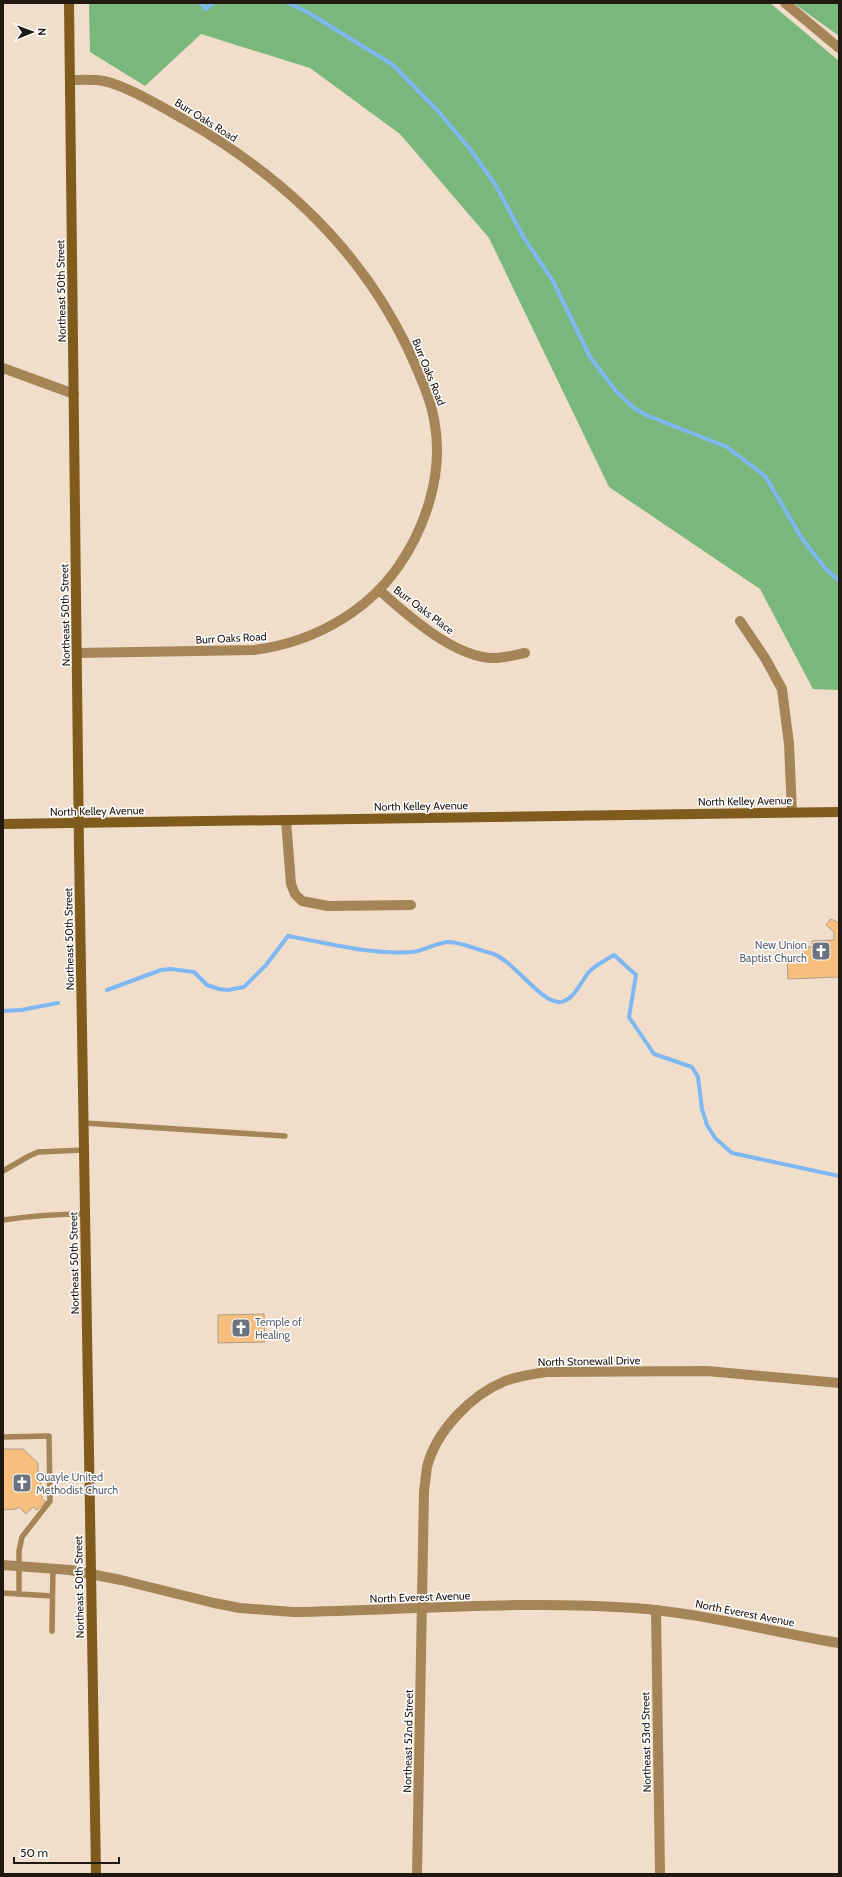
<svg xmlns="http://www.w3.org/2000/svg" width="842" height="1877" viewBox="0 0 842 1877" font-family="Cabin,sans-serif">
	<rect width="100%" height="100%" fill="#f1deca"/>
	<g fill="#7ab77c">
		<polygon points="89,3 770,3 839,61 839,690 813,689 760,589 609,487 489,238 400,134 310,68 201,34 145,86 90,52"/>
		<polygon points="794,3 839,3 839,36 796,5"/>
	</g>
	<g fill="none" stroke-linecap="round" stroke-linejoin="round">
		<g stroke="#7eb7f2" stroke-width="4">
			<polyline points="201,3 206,9 213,3"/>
			<polyline points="289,3 309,13 393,65 437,110 470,149 495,184 524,238 553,281 590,357 616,391 634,408 646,415 727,447 765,476 803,540 825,568 839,581"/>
			<path d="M107,990L161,970L171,969L194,972L207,985L219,989L228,990L244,987L266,965L288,936C328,943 370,955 412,952C424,951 437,942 450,942C463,943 478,950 491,953C514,960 540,1003 560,1002C574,1001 581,981 589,972C595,965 606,960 614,955L636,975L629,1017L654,1054L692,1067L698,1077L702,1109L707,1125L715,1138L732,1153L839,1176"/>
			<polyline points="3,1011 21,1010 58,1003"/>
		</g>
	</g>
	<g fill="#f7bf7d" stroke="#ae9d8a">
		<polygon points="831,919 839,923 839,977 788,979 787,956 803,956 802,947 812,947 812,941 834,940 834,932 826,925"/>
		<polygon points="264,1314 265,1342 218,1343 218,1315"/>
		<polygon points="3,1449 23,1449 38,1463 38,1481 44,1486 44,1495 41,1498 46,1502 37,1510 33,1507 26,1514 19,1507 16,1509 3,1510"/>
	</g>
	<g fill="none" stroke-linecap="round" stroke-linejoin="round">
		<g stroke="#a58557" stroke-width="5.5">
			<polyline points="84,1123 285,1136"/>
			<polyline points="3,1171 29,1156 38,1152 84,1150"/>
			<path d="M3,1220C30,1216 58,1214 85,1214"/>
			<polyline points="3,1437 49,1436 50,1501 22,1537 19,1551 19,1594"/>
			<polyline points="3,1593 52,1596"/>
			<polyline points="52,1631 53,1568"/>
		</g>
		<g stroke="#a58557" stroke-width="10">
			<polyline points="785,3 839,48"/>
			<path d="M70,80C81,80 93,79 104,81C127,86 164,108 185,120C281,175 360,248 408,349C419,374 431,398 435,425C443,474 426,527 398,567C365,614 310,643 254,650L77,653"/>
			<polyline points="3,368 74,394"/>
			<path d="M379,590C407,615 455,658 494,658C504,658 515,655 525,653"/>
			<polyline points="740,621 765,658 782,689 789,744 792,812"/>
			<polyline points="286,820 291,884 295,894 302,901 328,906 411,905"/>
			<path d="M3,1565L70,1570L121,1580L214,1603L240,1608L293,1612C406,1610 521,1600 634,1608C703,1613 771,1632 839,1643"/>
			<polyline points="656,1610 660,1874"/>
			<path d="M417,1874L424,1491C425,1483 426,1475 427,1467C436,1431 471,1395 505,1381C519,1376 532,1374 547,1372L707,1371L839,1383"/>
		</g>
		<g stroke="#7f5b1d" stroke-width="10">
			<polyline points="69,3 79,849 96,1874"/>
			<polyline points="3,824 839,812"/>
		</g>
	</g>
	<defs>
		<g id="church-square" transform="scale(1)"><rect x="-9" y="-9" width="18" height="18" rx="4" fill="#6b7280" stroke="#fff"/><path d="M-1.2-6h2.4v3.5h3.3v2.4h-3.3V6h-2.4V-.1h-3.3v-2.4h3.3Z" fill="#fff"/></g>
	</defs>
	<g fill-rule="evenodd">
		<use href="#church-square" x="821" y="951"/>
		<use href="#church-square" x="241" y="1328"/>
		<use href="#church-square" x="22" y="1483"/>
	</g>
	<g text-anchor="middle" stroke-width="3" stroke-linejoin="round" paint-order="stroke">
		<g font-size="11" fill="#1f1911" stroke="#fff">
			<text transform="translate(206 120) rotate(32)" y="4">Burr Oaks Road</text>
			<text transform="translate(61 291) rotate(-91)" y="4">Northeast 50th Street</text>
			<text transform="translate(429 372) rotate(68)" y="4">Burr Oaks Road</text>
			<text transform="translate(424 610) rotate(37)" y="4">Burr Oaks Place</text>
			<text transform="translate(65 615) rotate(-91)" y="4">Northeast 50th Street</text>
			<text transform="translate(231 638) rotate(-3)" y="4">Burr Oaks Road</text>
			<text transform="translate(745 801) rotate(-1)" y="4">North Kelley Avenue</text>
			<text transform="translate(421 806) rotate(-1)" y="4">North Kelley Avenue</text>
			<text transform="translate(97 811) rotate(-1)" y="4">North Kelley Avenue</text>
			<text transform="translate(69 939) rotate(-91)" y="4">Northeast 50th Street</text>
			<text transform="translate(74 1263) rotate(-91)" y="4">Northeast 50th Street</text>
			<text transform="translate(589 1361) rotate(-1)" y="4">North Stonewall Drive</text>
			<text transform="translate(79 1587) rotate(-91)" y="4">Northeast 50th Street</text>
			<text transform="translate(420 1597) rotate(-2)" y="4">North Everest Avenue</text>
			<text transform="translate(745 1613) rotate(11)" y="4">North Everest Avenue</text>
			<text transform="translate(408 1741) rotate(-89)" y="4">Northeast 52nd Street</text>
			<text transform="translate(646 1742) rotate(-91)" y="4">Northeast 53rd Street</text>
		</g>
		<g font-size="11" fill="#5b616d" stroke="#fff" text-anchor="start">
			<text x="807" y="949" text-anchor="end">New Union<tspan x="807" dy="13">Baptist Church</tspan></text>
			<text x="255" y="1326">Temple of<tspan x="255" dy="13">Healing</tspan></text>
			<text x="36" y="1481">Quayle United<tspan x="36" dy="13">Methodist Church</tspan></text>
		</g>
	</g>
	<rect width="842" height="1877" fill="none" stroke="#1f1911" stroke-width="8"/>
	<g transform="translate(32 32) rotate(89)" stroke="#ffffff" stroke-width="3" paint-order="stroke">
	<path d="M0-3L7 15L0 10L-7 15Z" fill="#1f1911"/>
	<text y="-6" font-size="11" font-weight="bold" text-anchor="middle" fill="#1f1911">N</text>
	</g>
	<path d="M14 1857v6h105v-6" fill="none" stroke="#1f1911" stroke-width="2"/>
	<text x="20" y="1857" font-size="12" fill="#1f1911" stroke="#ffffff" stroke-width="3" paint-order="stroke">50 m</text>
</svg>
